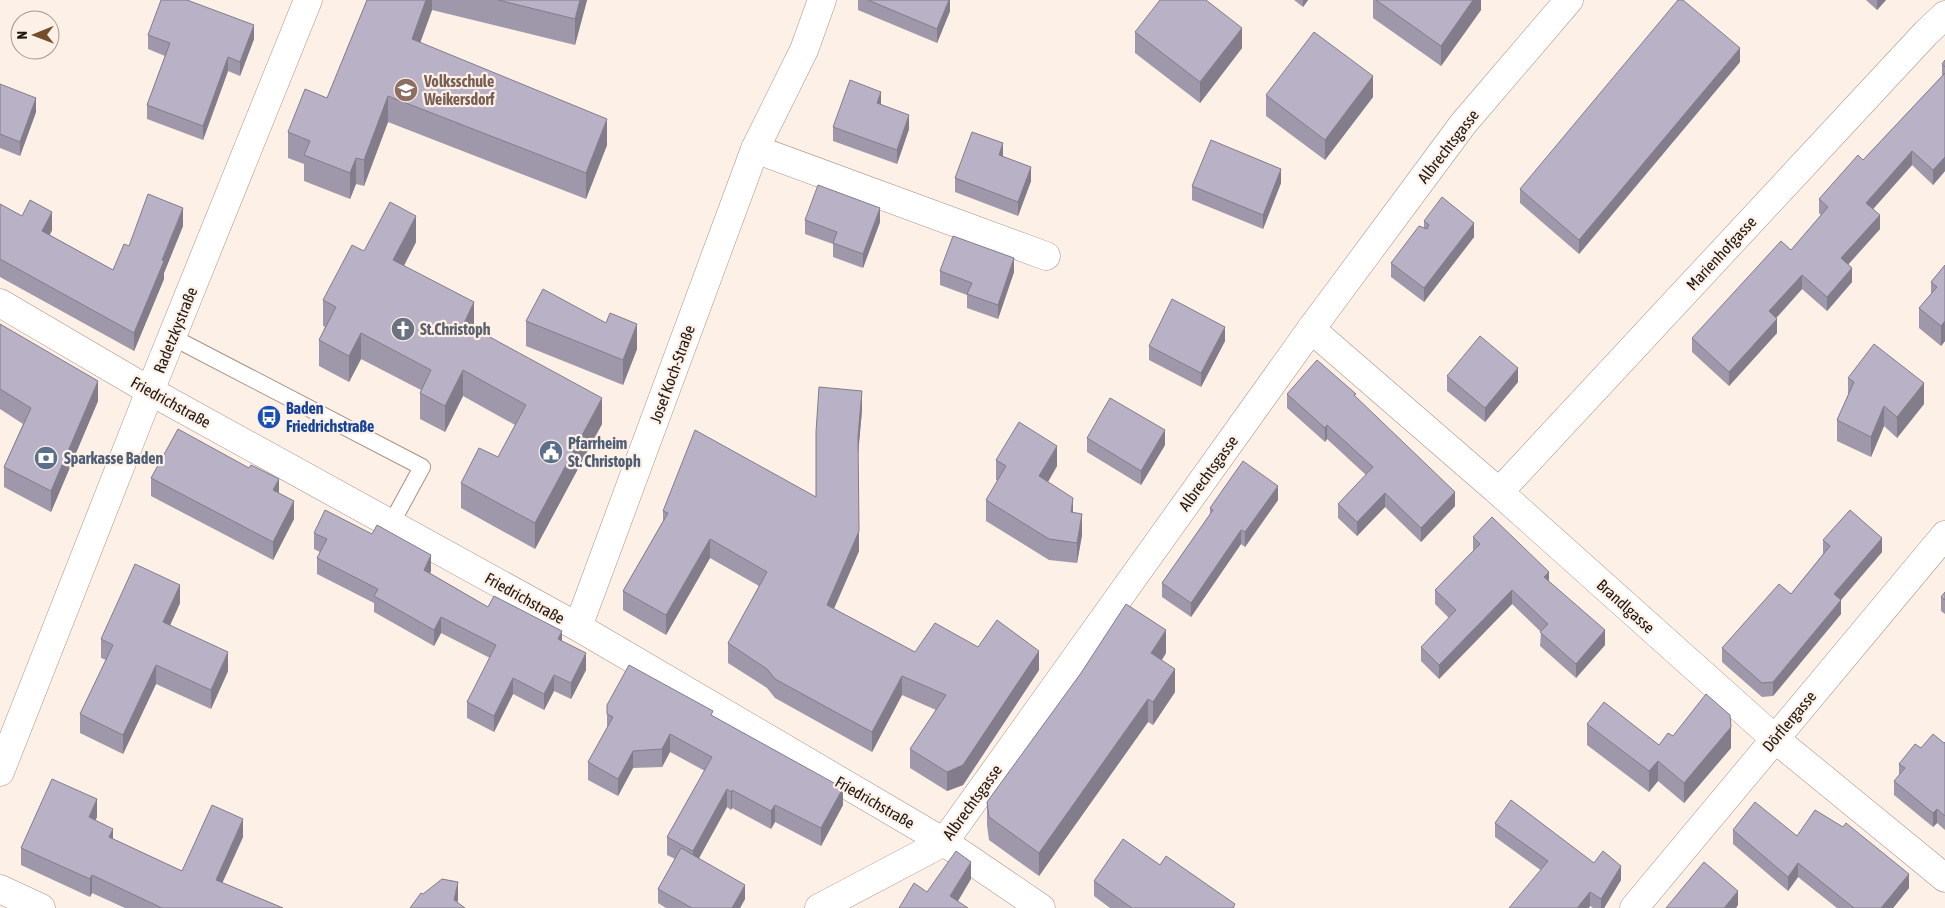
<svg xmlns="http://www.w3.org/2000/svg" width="1945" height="908" viewBox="0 0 1945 908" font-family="'Asap Condensed',sans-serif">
	<rect width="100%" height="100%" fill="#fdf0e7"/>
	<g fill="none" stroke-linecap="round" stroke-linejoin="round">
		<g stroke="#a79286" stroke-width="18">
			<polyline id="service" points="172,337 422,467 391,524"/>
		</g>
		<g stroke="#a79286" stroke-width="29">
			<g id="minor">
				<polyline points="755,149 1046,256"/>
				<polyline points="0,303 150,391 578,627 944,842 1041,908"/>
				<polyline points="1311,329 1499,492 1774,738 1945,878"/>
				<polyline points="1499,492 1926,33 1945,15"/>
				<polyline points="578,627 755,149 804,50 822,0"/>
				<polyline points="0,772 150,391 308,0"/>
				<polyline points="0,889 41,908"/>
				<polyline points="819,908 944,842 1311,329 1463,124 1569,0"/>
				<polyline points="1634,908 1945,535"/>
			</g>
		</g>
		<use href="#service" stroke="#fff" stroke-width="16"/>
		<use href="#minor" stroke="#fff" stroke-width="28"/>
	</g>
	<g fill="#9f98aa">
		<polygon points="367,0 587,0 575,45 432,10 420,43 607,145 586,199 388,122 364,186 356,184 350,199 304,181 304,164 288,158 288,132 327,98"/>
		<polygon points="858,0 950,0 950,11 937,43 858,10"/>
		<polygon points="1294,0 1308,0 1303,7"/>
		<polygon points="1373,0 1481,0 1481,10 1441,66 1373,18"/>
		<polygon points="1866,0 1886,0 1877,10"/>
		<polygon points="1135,32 1242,48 1200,103 1135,53"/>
		<polygon points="148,35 254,39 240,76 228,71 203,140 147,119 147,105 165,56 148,49"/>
		<polygon points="1945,60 1945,171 1933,185 1912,165 1873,209 1880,229 1848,265 1852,282 1827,311 1802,289 1776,318 1777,333 1729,386 1692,352 1692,338 1791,250 1821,215 1819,213 1819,199 1863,160 1942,76 1942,64"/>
		<polygon points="1740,62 1579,254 1520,203 1520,189"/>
		<polygon points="0,84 36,112 20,156 0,148"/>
		<polygon points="1266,95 1373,97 1325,160 1266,116"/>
		<polygon points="833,127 909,129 897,164 833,141"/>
		<polygon points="1003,156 1031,181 1018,216 955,192 955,178"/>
		<polygon points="1281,183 1263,229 1192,200 1192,186"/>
		<polygon points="0,204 22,216 52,230 50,235 113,270 129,246 183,226 164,273 164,279 134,351 0,277"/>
		<polygon points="805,220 880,222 863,268 833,257 833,244 805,234"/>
		<polygon points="1424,221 1474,237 1424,302 1391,277 1391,263 1424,228"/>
		<polygon points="416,242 404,266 474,328 602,424 535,549 461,508 461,483 498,457 515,425 463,396 445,432 420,419 420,393 421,390 361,359 349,382 319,366 319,340 325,327 323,326 323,300 364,251"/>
		<polygon points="1945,265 1945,341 1941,346 1919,328 1919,308 1931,294 1931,282"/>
		<polygon points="940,271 1014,272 998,319 967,308 967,295 940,285"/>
		<polygon points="526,321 637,349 623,385 526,346"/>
		<polygon points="0,324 98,401 51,512 4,487 4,467 23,424 0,409"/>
		<polygon points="1225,341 1201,387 1149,360 1149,346"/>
		<polygon points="1447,376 1518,382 1485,422 1447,391"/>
		<polygon points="1848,378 1924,404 1897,438 1884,426 1871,457 1837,441 1837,420 1848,395"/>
		<polygon points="1287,394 1356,397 1455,506 1421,542 1385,507 1357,536 1338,518 1338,504 1366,475 1327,439 1325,442 1287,408"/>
		<polygon points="862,410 858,453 859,551 834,609 915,652 978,647 1039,670 963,785 947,791 910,768 910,749 936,710 902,695 872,752 775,698 767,688 728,663 728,643 759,586 710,558 666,635 623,610 623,591 663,521 663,511 816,497"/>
		<polygon points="1087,438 1165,445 1141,485 1087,452"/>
		<polygon points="996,460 1057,466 1048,482 1082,535 1077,563 1049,560 986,521 986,500 998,481 996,480"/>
		<polygon points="151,478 279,493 294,519 273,560 151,496"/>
		<polygon points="1278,500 1245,547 1241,544 1191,617 1162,597 1162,583 1210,514 1210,508"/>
		<polygon points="314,533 431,571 430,573 488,607 562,641 586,670 571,699 554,691 544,710 513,694 494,732 467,718 467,702 490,658 441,633 434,646 374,612 374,603 317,574 317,558 320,552 314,549"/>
		<polygon points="1473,537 1549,581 1605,645 1576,678 1540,646 1541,632 1512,604 1439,679 1421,661 1421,647 1449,618 1435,604 1435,590 1473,551"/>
		<polygon points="1823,540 1882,552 1841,600 1841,614 1773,696 1762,697 1722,662 1722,648 1791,594 1823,554"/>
		<polygon points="1945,592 1945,614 1941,611 1941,597"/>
		<polygon points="180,603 170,625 228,671 211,709 156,684 123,754 80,733 80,714 106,660 101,658 101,639"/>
		<polygon points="1166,653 1162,660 1175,692 1153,725 1148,722 1039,876 989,840 987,825 987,802"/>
		<polygon points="607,705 713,716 843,805 821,846 775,822 771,829 732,808 731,810 727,807 699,858 745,899 740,908 666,908 658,903 658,889 675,859 667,855 667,837 705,771 670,752 662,767 633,768 618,796 588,780 588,762 607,728"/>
		<polygon points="1587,724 1659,745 1673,736 1731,748 1684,803 1658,781 1649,792 1587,745"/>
		<polygon points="1945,742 1945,830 1937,823 1933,827 1894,795 1894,781 1899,776 1899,764 1921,748"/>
		<polygon points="97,817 95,820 113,839 182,871 243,837 222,883 283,908 125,908 92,893 90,897 21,865 21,848"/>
		<polygon points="1495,823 1594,863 1621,880 1604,908 1593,908 1495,837"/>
		<polygon points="1733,830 1797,836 1909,888 1893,908 1837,908 1798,877 1788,891 1733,844"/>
		<polygon points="1160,865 1235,908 1110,908 1094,896 1094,881"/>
	</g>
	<g fill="#827c8b">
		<polygon points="426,0 432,0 432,10 412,65 412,39"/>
		<polygon points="580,0 587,0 575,45 575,19"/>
		<polygon points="949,0 950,0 950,11 937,43 937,29"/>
		<polygon points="1303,0 1308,0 1303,7"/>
		<polygon points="1473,0 1481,0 1481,10 1441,66 1441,46"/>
		<polygon points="1877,0 1886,0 1877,10"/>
		<polygon points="254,25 254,39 240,76 240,62"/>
		<polygon points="1242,28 1242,48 1200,103 1200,82"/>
		<polygon points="1740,48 1740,62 1579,254 1579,240"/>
		<polygon points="228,57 228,71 203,140 203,126"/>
		<polygon points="1373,76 1373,97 1325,160 1325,140"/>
		<polygon points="881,92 881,106 877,103"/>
		<polygon points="388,96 388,122 364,186 364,160"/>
		<polygon points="36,98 36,112 20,156 20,142"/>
		<polygon points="909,115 909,129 897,164 897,150"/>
		<polygon points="607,119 607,145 586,199 586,173"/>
		<polygon points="1003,143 1003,158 999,155"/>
		<polygon points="1912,151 1912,165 1866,217 1866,203"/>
		<polygon points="1945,157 1945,171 1933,185 1933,170"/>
		<polygon points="356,158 356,184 350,199 350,173"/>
		<polygon points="1031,167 1031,181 1018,216 1018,202"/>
		<polygon points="1281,169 1281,183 1263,229 1263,215"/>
		<polygon points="183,208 183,226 164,273 164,279 134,351 134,333"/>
		<polygon points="880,208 880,222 863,268 863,254"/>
		<polygon points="52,212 52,230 42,249 42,231"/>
		<polygon points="1880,215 1880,229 1841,272 1841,258"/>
		<polygon points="416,216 416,242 393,286 393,260"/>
		<polygon points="1474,223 1474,237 1424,302 1424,288"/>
		<polygon points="1014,258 1014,272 998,319 998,305"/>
		<polygon points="1852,268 1852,282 1827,311 1827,297"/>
		<polygon points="1802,275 1802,289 1769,326 1769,311"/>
		<polygon points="474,302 474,328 464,349 464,323"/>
		<polygon points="1777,319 1777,333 1729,386 1729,372"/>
		<polygon points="1945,321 1945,341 1941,346 1941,326"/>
		<polygon points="637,324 637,349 623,385 623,360"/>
		<polygon points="1225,327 1225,341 1201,387 1201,373"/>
		<polygon points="361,333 361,359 349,382 349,356"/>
		<polygon points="1518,368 1518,382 1485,422 1485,408"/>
		<polygon points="463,370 463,396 445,432 445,406"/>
		<polygon points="98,381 98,401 51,512 51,491"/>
		<polygon points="1924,383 1924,404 1897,438 1897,417"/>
		<polygon points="862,391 862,410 858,455 858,436"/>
		<polygon points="602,398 602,424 535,549 535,523"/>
		<polygon points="1884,406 1884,426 1871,457 1871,437"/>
		<polygon points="1327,425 1327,439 1325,442 1325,428"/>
		<polygon points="1165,430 1165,445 1141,485 1141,471"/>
		<polygon points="1057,446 1057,466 1039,497 1039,476"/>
		<polygon points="279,479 279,497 273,490"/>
		<polygon points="1278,486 1278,500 1245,547 1245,532"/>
		<polygon points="1455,492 1455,506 1421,542 1421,528"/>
		<polygon points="1385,493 1385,507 1357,536 1357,522"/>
		<polygon points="1073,498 1073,518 1071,512"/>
		<polygon points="294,501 294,519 273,560 273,542"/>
		<polygon points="1082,514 1082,535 1077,563 1077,543"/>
		<polygon points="1241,530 1241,544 1191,617 1191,603"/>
		<polygon points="859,531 859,551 827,624 827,605"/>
		<polygon points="1882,538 1882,552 1834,608 1834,594"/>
		<polygon points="710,539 710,558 666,635 666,615"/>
		<polygon points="431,555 431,571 424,586 424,570"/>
		<polygon points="1549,572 1549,586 1544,577"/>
		<polygon points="180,585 180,603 163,641 163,622"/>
		<polygon points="1512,590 1512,604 1439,679 1439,665"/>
		<polygon points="1841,600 1841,614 1773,696 1773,682"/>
		<polygon points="441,617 441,633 434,646 434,630"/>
		<polygon points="1166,630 1166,653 1151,676 1151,653"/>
		<polygon points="1605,630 1605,645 1576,678 1576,664"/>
		<polygon points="562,631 562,647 558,639"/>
		<polygon points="1039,651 1039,670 963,785 947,791 947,772"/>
		<polygon points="228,652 228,671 211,709 211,690"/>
		<polygon points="586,653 586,670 571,699 571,683"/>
		<polygon points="156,665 156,684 123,754 123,735"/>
		<polygon points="1175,669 1175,692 1153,725 1153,702"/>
		<polygon points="554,675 554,691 544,710 544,694"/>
		<polygon points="902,676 902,695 872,752 872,732"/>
		<polygon points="513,678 513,694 494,732 494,716"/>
		<polygon points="1148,699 1148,722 1039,876 1039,853"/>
		<polygon points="1731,727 1731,748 1684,803 1684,783"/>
		<polygon points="670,734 670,752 662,767 662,749"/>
		<polygon points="633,751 633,768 618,796 618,779"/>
		<polygon points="1658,761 1658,781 1649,792 1649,771"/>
		<polygon points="843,788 843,805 821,846 821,828"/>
		<polygon points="727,789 727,807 693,869 693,851"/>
		<polygon points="732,790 732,808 731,810 731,792"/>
		<polygon points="97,799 97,817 89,835 89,817"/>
		<polygon points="775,805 775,822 771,829 771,811"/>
		<polygon points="1937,809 1937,823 1933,827 1933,813"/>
		<polygon points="243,819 243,837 216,897 216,880"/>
		<polygon points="113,829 113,846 109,837"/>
		<polygon points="971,862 971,879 954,908 950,896"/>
		<polygon points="1798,863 1798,877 1788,891 1788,877"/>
		<polygon points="1621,866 1621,880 1604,908 1601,908 1601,899"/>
		<polygon points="1909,874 1909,888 1893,908 1881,908"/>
		<polygon points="92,875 92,893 90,897 90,879"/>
		<polygon points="458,882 458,902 454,900"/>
		<polygon points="745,885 745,899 740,908 732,908"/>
		<polygon points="1738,891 1738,905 1736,908 1724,908"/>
		<polygon points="1590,892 1590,906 1589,908 1577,908"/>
	</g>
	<g fill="#b9b1c6" stroke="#827c8b">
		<polygon points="161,0 187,0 254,25 240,62 228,57 203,126 147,105 170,43 148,35"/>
		<polygon points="367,0 426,0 412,39 607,119 586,173 388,96 364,160 356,158 350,173 304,155 310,141 288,132 305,89 327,98"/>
		<polygon points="498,0 580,0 575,19"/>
		<polygon points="868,0 949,0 937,29"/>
		<polygon points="1160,0 1206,0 1242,28 1200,82 1135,32"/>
		<polygon points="1376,0 1473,0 1441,46"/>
		<polygon points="1678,0 1683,0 1740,48 1579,240 1520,189"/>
		<polygon points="1314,32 1373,76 1325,140 1266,95"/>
		<polygon points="1945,60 1945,67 1942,64"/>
		<polygon points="1945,73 1945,157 1933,170 1912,151 1866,203 1880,215 1841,258 1852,268 1827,297 1802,275 1769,311 1777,319 1729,372 1692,338 1781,241 1791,250 1828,207 1819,199 1858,155 1863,160"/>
		<polygon points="850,80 881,92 877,103 909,115 897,150 833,127"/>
		<polygon points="0,84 36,98 20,142 0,134"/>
		<polygon points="972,132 1003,143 999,155 1031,167 1018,202 955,178"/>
		<polygon points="1211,140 1281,169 1263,215 1192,186"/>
		<polygon points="818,185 880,208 863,254 833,243 837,232 805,220"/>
		<polygon points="148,194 183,208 162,260 164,261 134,333 0,259 0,204 22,216 30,200 52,212 42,231 113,270 124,244 129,246"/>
		<polygon points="1442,197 1474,223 1424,288 1391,263 1419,226 1427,229 1429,225 1424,221"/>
		<polygon points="390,202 416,216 393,260 474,302 464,323 602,398 535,523 461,483 479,448 498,457 526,405 463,370 445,406 420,393 431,370 361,333 349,356 319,340 336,307 323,300 352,245 364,251"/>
		<polygon points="953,236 1014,258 998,305 967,294 972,283 940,271"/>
		<polygon points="1945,265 1945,321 1941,326 1919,308 1937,287 1931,282"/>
		<polygon points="543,289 606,323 610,313 637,324 623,360 526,321"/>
		<polygon points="1172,299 1225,327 1201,373 1149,346"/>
		<polygon points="0,324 98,381 51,491 4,467 31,408 0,389"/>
		<polygon points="1480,336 1518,368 1485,408 1447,376"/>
		<polygon points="1874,344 1924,383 1897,417 1884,406 1871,437 1837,420 1854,382 1848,378"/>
		<polygon points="1317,360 1356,394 1354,395 1455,492 1421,528 1385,493 1357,522 1338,504 1373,467 1327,425 1325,428 1287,394"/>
		<polygon points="819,387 862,391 858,436 859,531 827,605 915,652 935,623 978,647 997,620 1039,651 963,765 947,772 910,749 946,695 902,676 872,732 775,679 767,669 728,643 767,572 710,539 666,615 623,591 668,513 663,511 695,430 816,497 816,432"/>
		<polygon points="1110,398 1165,430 1141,471 1087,438"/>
		<polygon points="1019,422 1057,446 1039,476 1073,498 1071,512 1082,514 1077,543 1049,539 986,500 1006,466 996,460"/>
		<polygon points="178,429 249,468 251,465 279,479 273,490 294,501 273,542 151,478"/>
		<polygon points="1243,461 1278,486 1245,532 1241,530 1191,603 1162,583 1213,510 1210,508"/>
		<polygon points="325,510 372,534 377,525 431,555 424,570 488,607 494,596 562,631 558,639 586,653 571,683 554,675 544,694 513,678 494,716 467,702 496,645 441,617 434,630 374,596 378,589 317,558 327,539 314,533"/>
		<polygon points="1850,510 1882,538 1834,594 1841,600 1773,682 1762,683 1722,648 1779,584 1791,594 1830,546 1823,540"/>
		<polygon points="1492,517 1549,572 1544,577 1605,630 1576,664 1540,632 1548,624 1512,590 1439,665 1421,647 1456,610 1435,590 1480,544 1473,537"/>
		<polygon points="135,564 180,585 163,622 228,652 211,690 156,665 123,735 80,714 113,645 101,639"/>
		<polygon points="1945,592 1945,600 1941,597"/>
		<polygon points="1126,604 1166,630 1151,653 1175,669 1153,702 1148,699 1039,853 989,817 987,802 1081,673"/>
		<polygon points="629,665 713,711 711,715 843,788 821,828 775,805 771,811 732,790 731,792 727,789 693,851 667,837 712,757 670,734 662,749 633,751 618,779 588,762 613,717 607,714 607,705"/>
		<polygon points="1706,694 1730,715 1731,727 1684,783 1658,761 1649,771 1587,724 1604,702 1659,745 1668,733 1673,736"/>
		<polygon points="1933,734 1944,743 1945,742 1945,816 1937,809 1933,813 1894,781 1905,768 1899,764 1915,744 1921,748"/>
		<polygon points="52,779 97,799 89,817 113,829 109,837 182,871 212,805 243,819 216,880 283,908 162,908 92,875 90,879 21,848"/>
		<polygon points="1511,800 1594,863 1603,851 1621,866 1601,899 1590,892 1577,908 1509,908 1548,861 1495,823"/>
		<polygon points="1755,802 1797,836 1815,810 1843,827 1846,823 1909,874 1881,908 1854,908 1798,863 1788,877 1733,830"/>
		<polygon points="1123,839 1160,865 1166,856 1235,904 1233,908 1132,908 1094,881"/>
		<polygon points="681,848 745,885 732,908 692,908 658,889"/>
		<polygon points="956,851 971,862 950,896 968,908 899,908 914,883 927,892"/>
		<polygon points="1704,862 1738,891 1724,908 1666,908"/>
		<polygon points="442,879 458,882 454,900 465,908 410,908 421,893 423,894"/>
	</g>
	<defs>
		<g id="school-disc" transform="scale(1.25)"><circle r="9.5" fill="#8d6e63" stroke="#fdf0e7"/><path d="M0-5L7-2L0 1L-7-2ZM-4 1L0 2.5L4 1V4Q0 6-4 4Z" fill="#fff"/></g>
		<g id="church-disc" transform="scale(1.25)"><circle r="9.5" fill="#6b7280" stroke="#fdf0e7"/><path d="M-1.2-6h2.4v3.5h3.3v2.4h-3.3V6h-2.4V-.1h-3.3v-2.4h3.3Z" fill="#fff"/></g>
		<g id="bus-disc" transform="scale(1.25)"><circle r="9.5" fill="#1a4fb4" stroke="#fdf0e7"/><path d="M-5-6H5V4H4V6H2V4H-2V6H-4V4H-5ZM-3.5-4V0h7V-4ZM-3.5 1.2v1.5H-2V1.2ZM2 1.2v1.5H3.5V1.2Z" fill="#fff"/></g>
		<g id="civic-disc" transform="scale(1.25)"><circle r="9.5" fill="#5c6f8a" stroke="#fdf0e7"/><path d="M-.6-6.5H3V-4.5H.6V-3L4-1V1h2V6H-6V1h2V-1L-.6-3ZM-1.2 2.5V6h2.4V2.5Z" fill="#fff"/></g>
		<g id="bank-disc" transform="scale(1.25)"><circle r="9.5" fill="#5c6f8a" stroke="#fdf0e7"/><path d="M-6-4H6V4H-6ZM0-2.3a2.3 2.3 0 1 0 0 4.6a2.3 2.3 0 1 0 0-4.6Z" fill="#fff"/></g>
	</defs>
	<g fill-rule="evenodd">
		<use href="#school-disc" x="406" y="90"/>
		<use href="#church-disc" x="403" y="329"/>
		<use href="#bus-disc" x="269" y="417"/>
		<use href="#civic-disc" x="551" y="452"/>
		<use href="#bank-disc" x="46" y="458"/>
	</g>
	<g text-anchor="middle" stroke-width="4.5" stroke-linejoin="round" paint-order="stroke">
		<g font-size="16" font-weight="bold" fill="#785e54" stroke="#fdf0e7" text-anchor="start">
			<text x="424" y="87">Volksschule<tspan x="424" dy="18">Weikersdorf</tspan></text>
		</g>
		<g font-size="16" fill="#1d1611" stroke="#fdf0e7">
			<text transform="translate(1448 146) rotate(-52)" y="6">Albrechtsgasse</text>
			<text transform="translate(1721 253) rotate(-47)" y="6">Marienhofgasse</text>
			<text transform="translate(175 330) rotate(-68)" y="6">Radetzkystraße</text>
			<text transform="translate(672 374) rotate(-70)" y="6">Josef Koch-Straße</text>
			<text transform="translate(171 402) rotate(29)" y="6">Friedrichstraße</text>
			<text transform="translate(1208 473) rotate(-54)" y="6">Albrechtsgasse</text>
			<text transform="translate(525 598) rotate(29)" y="6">Friedrichstraße</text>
			<text transform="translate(1626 606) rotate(42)" y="6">Brandlgasse</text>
			<text transform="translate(1789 721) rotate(-50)" y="6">Dörflergasse</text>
			<text transform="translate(875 802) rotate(30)" y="6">Friedrichstraße</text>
			<text transform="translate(972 802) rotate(-54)" y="6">Albrechtsgasse</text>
		</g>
		<g font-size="16" font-weight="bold" fill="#5b616d" stroke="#fdf0e7" text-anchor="start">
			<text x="420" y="335">St.Christoph</text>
		</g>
		<g font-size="16" font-weight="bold" fill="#164399" stroke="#fdf0e7" text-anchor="start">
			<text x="286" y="414">Baden<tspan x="286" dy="18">Friedrichstraße</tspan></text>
		</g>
		<g font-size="16" font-weight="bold" fill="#4e5e75" stroke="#fdf0e7" text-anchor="start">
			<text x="568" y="449">Pfarrheim<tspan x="568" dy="18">St. Christoph</tspan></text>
			<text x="64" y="464">Sparkasse Baden</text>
		</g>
	</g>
	<g transform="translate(35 35) rotate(269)"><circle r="24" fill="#fdf0e7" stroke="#a39991"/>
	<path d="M0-4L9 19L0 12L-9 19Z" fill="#734e2a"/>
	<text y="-8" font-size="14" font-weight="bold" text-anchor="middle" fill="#1d1611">N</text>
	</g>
</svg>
